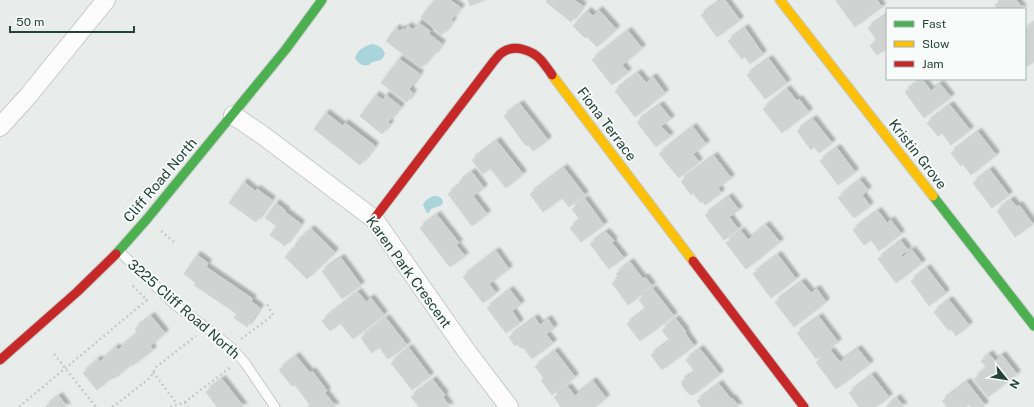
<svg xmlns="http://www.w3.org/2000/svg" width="1034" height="407" viewBox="0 0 1034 407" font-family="'Public Sans',sans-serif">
	<defs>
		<filter id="shadow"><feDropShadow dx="3.5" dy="-3.5" stdDeviation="1" flood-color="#0004"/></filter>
	</defs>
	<rect width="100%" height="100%" fill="#e8edeb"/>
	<g fill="#a9d4db">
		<path d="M373,44C379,46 382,47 385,53C382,63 379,59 371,63C370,64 369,65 368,65C362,67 357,62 355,58C358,49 364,46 373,44Z"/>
		<path d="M433,196C438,196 443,197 443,203C440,208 434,206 430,210V212L427,213L426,212V211L423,205C425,200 429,198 433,196Z"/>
	</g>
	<g fill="#cfd4d2" stroke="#d1d6d4" filter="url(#shadow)">
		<polygon points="435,0 450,0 461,8 451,20 453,21 442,35 421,17"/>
		<polygon points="468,0 485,0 470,6"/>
		<polygon points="547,0 574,0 583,6 571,22 546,2"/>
		<polygon points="722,0 725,0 740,20 717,37 701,15"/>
		<polygon points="837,0 877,0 882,7 855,27 836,1"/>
		<polygon points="1002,0 1016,0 1023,9 998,9 995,5"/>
		<polygon points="599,10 616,29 597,47 587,37 585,38 573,26 588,11 593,16"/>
		<polygon points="885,16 887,19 887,48 877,55 870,46 877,40 868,28"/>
		<polygon points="419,23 430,31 429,34 442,44 433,56 432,55 421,68 386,41 396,28 400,31 402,29 404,30 408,26 413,30"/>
		<polygon points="1034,23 1034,61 1025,68 1025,30"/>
		<polygon points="745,28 763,54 750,64 745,57 742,59 728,41"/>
		<polygon points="628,31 642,48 622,65 628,72 612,85 592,60"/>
		<polygon points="399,59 420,74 409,89 413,93 407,102 381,83"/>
		<polygon points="769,59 787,83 765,99 747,75"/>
		<polygon points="638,73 646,83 653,77 665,93 635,117 615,91"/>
		<polygon points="922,79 931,91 940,84 951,97 924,118 905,92"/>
		<polygon points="787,89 797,101 799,99 809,112 782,133 763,109"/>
		<polygon points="376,95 383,100 386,95 401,107 388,122 390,124 382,134 360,116"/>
		<polygon points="520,104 548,140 533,151 528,145 526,146 504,116"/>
		<polygon points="660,105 671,119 661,126 670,136 656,147 637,122"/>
		<polygon points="950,105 970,130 951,145 942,133 938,136 927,123"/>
		<polygon points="326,113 343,126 345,123 375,146 360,165 314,129"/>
		<polygon points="813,119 832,143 819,153 814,147 811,150 797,131"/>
		<polygon points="693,127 706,144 693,154 699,162 679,178 659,154"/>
		<polygon points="978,132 996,155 971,175 963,164 961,166 951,153"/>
		<polygon points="497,141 523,174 506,188 490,168 483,174 472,160"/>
		<polygon points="837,148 855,172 838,185 820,161"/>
		<polygon points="714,156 731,178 718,188 721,193 705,205 702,201 701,203 693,193 691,195 681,181"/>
		<polygon points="564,168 585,195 569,207 562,198 543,212 530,194"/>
		<polygon points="990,170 1009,195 992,208 973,183"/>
		<polygon points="472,172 484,188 473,196 487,214 472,226 448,194 461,184 459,182"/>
		<polygon points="860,180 868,190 862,195 870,206 854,218 838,198"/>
		<polygon points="244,182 255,191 257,189 272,200 256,222 229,203"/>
		<polygon points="729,197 739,210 729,217 738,229 724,240 705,215"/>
		<polygon points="585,199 604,225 581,242 570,228 580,220 572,209"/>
		<polygon points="1011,200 1017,207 1019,205 1033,224 1015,237 997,211"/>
		<polygon points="276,203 286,211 285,212 301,224 285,246 270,235 277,226 265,218"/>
		<polygon points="878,211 887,223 891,220 901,234 879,251 871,240 864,245 853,230"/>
		<polygon points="437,215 459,243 456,245 465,256 450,267 420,228"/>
		<polygon points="766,225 780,242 746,269 726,243 741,231 748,240"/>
		<polygon points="311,229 335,252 307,279 285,257 297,246 295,244"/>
		<polygon points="606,232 614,241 612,243 624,258 609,269 590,244"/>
		<polygon points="901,241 908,250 901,255 903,257 912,250 922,263 896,283 878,259"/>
		<polygon points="496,251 509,269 489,284 496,293 483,303 463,277"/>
		<polygon points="197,255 208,263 206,267 253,299 251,301 260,308 247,327 234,318 237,314 194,285 196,283 184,274"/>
		<polygon points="778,255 796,279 771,298 753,274"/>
		<polygon points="341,258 361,285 342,299 322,271"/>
		<polygon points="630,262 643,279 645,277 652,286 628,305 612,283 619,278 616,274"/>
		<polygon points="927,268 946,293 929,306 911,281"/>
		<polygon points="802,282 811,293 817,289 826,302 794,327 775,302"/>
		<polygon points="653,289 674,316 640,341 627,324 646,309 639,300"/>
		<polygon points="510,290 521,304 512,311 520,323 506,333 487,308"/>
		<polygon points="358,292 366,302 371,298 384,315 353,339 340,323 330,331 322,321"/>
		<polygon points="949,300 969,325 956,336 951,329 949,331 934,312"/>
		<polygon points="151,316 165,333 150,346 153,350 132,366 131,364 114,379 112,377 97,390 83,373 98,359 100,362 116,347 118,350 138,333 135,329"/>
		<polygon points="819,317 838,342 816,359 797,333"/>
		<polygon points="386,318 407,345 388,359 379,347 372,353 361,338"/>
		<polygon points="535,318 540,325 548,319 554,328 546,334 553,343 532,359 523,347 520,348 517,344 515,346 509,337"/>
		<polygon points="676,319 686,332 685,333 694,346 662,370 651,355 670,341 662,330"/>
		<polygon points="409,348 430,376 412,390 391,363"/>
		<polygon points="700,349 720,374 693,395 689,394 682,386 682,381 695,372 686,360"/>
		<polygon points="858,349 870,364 836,389 816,362 831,351 840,362"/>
		<polygon points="555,351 575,377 552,395 541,380 544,378 535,367"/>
		<polygon points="989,354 995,361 1002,355 1017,374 988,397 974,379 987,368 981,361"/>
		<polygon points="296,356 310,373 312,371 327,391 325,393 336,407 307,407 310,405 295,385 292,386 279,370"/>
		<polygon points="872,375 889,397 876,407 859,407 849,393"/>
		<polygon points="222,379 244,407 217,407 206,392"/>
		<polygon points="433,380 445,395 443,397 450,407 419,407 411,397"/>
		<polygon points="593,381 606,398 595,407 561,407 554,397 568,387 575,396"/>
		<polygon points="967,382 985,405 983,407 971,407 969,404 966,407 947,407 942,401"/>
		<polygon points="719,384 731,399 732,398 739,407 702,407 697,401"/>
		<polygon points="59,396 67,407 45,407"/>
		<polygon points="897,398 904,407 886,407"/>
	</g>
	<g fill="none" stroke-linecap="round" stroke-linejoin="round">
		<g stroke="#c5cac8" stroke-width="11">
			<polyline id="lane" points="119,251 174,304 208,329 232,348 245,363 275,407"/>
		</g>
		<g stroke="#c5cac8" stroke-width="20">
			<g id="street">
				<polyline points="233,115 261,134 374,219 465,349 509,407"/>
				<polyline points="0,127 28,96 106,0"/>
			</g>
		</g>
		<g stroke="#c3cbc8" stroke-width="11">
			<g id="fast">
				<polyline points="933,196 1034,326"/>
				<polyline points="116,254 147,219 286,49 322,0"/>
			</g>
		</g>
		<g stroke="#c3cbc8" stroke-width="11">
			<g id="slow">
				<polyline points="780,0 933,196"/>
				<polyline points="552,75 693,261"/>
			</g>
		</g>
		<g stroke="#c3cbc8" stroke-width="11">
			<g id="jam">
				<path d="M374,219L494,61C497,58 499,54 503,52C514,44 532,50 541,60C545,65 549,70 552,75"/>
				<polyline points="693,261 804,407"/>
				<polyline points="0,360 77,292 116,254"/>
			</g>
		</g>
		<g stroke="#c3ccca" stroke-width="2.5" stroke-dasharray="2 3" stroke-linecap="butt">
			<polyline points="161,231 174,242"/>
			<polyline points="241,339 273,315 267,304"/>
			<polyline points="54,354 96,407"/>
			<polyline points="153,372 177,404"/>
			<polyline points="185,402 188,407"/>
			<polyline points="19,407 147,300 132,285"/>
			<polyline points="112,407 122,400 151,377 156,367 196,336"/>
			<polyline points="170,407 185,402 232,366"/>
		</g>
		<use href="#lane" stroke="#fcfcfc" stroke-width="9"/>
		<use href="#street" stroke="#fcfcfc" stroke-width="18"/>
		<use href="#fast" stroke="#4caf50" stroke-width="9"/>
		<use href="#slow" stroke="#ffc107" stroke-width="9"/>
		<use href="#jam" stroke="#c62828" stroke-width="9"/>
	</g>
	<g text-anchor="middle" stroke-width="4" stroke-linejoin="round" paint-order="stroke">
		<g font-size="14" fill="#24423a" stroke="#f7fbf9">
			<text transform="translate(607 124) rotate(53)" y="5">Fiona Terrace</text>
			<text transform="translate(918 154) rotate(52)" y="5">Kristin Grove</text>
			<text transform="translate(160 180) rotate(-50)" y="5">Cliff Road North</text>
			<text transform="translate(409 272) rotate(54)" y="5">Karen Park Crescent</text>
			<text transform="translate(184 309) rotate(41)" y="5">3225 Cliff Road North</text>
		</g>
	</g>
	<rect x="886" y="8" width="140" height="72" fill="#f7fbf9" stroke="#a3b1ad"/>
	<rect x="894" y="21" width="20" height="6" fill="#4caf50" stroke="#a3b1ad"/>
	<text x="922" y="28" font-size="12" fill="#24423a">Fast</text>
	<rect x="894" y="41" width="20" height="6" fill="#ffc107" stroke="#a3b1ad"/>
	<text x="922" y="48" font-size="12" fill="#24423a">Slow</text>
	<rect x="894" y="61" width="20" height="6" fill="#c62828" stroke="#a3b1ad"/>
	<text x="922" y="68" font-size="12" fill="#24423a">Jam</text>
	<g transform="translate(1006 379) rotate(120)" stroke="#f7fbf9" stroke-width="3" paint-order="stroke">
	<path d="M0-3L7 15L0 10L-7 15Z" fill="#24423a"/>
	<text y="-6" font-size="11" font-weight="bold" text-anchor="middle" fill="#24423a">N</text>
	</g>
	<path d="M10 26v6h124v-6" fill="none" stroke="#24423a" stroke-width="2"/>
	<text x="16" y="26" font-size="12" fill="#24423a" stroke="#f7fbf9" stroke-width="3" paint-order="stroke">50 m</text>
</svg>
